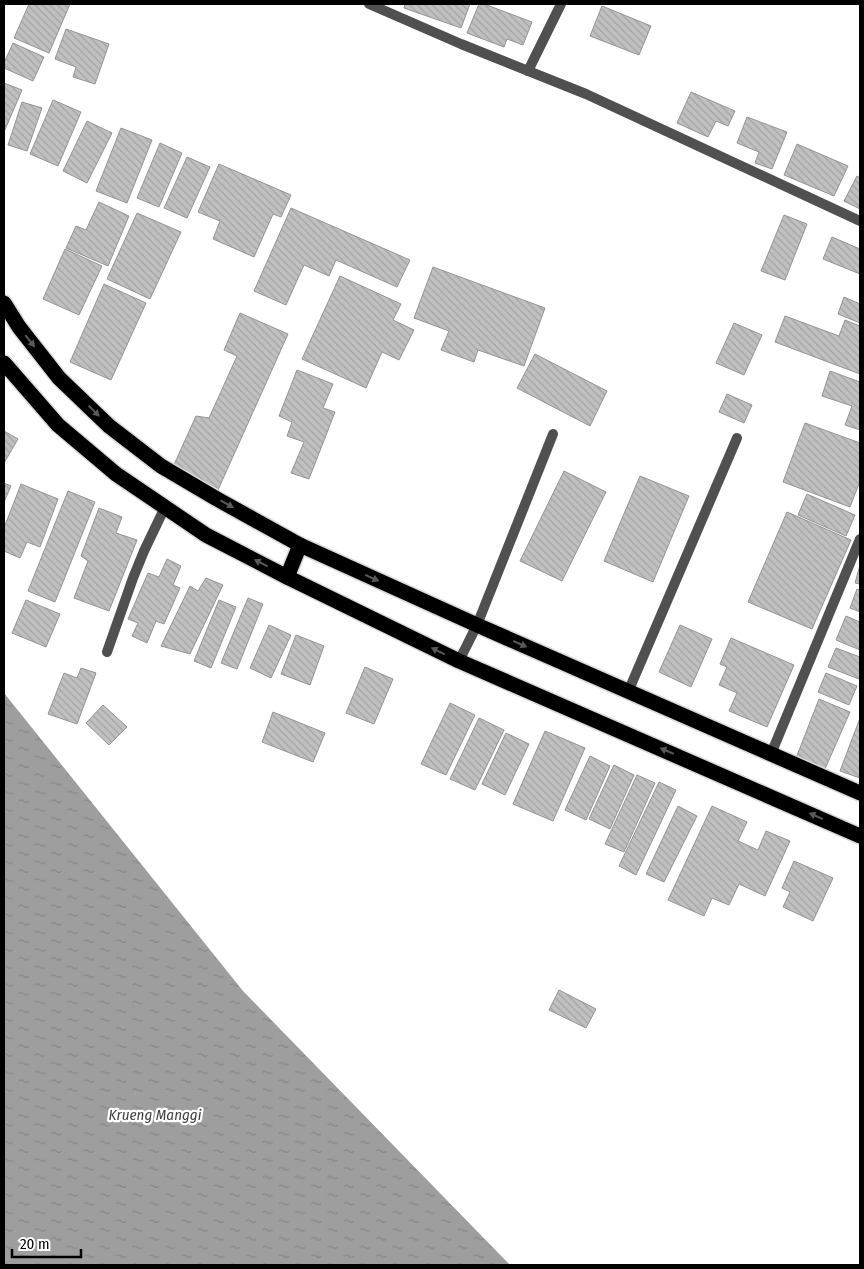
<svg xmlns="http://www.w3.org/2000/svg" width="864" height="1269" viewBox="0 0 864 1269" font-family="'Fira Sans Condensed',sans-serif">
	<defs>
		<pattern id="water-ripples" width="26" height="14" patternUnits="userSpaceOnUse" patternTransform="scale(1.25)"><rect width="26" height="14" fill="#9e9e9e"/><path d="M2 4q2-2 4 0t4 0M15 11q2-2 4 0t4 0" fill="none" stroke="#868686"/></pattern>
		<pattern id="building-back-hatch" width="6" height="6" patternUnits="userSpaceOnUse" patternTransform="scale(1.25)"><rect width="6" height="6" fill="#c0c0c0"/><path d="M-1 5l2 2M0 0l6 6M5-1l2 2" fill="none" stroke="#a3a3a3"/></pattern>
	</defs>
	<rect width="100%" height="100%" fill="#fff"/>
	<polygon fill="url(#water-ripples)" points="4,693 243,991 510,1265 4,1265"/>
	<g fill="url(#building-back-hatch)" stroke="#949494">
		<polygon points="29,4 70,4 49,53 14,38"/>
		<polygon points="405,4 470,4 461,28 404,8"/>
		<polygon points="479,4 484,4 532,22 523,45 507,39 504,47 467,33"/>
		<polygon points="602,6 651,26 639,55 590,36"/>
		<polygon points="66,29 109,44 95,84 73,77 76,67 55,59"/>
		<polygon points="13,43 44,57 33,81 4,68 4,63"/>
		<polygon points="4,83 22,90 4,132"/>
		<polygon points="691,92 735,111 728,126 716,121 708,137 677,123"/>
		<polygon points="53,100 81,112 58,166 30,154"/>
		<polygon points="22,102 42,108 27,151 8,145"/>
		<polygon points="747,117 787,132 772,169 755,163 759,152 737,143"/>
		<polygon points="87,121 112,133 87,183 63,171"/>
		<polygon points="121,128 152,140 127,203 96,191"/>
		<polygon points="160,143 182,153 159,207 137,198"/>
		<polygon points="797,144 848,166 834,196 784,175"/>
		<polygon points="187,157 210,167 187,218 164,208"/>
		<polygon points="219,164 291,195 281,217 273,214 254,257 213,239 220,221 198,212"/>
		<polygon points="857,176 860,178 860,209 844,201"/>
		<polygon points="99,202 129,216 108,266 66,248 76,226 86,230"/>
		<polygon points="291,208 410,260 397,287 336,260 329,276 304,265 286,305 254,291"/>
		<polygon points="137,213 181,232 150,299 107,279"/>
		<polygon points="784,215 807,224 785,280 761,271"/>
		<polygon points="832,237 860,249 860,274 823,259"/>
		<polygon points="65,249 102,266 79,315 43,299"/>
		<polygon points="433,267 545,308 524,366 478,350 474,362 441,350 449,331 414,318"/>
		<polygon points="340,276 401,304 393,320 414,330 399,360 382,352 366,388 302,359"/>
		<polygon points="104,284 146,303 111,380 70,362"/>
		<polygon points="844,297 860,304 860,323 838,314"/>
		<polygon points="240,313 288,334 218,490 172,469 196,416 209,418 237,356 224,350"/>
		<polygon points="785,316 839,336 845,320 860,326 860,374 775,342"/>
		<polygon points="734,323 762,335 744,375 716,363"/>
		<polygon points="535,354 607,391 590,426 517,388"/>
		<polygon points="297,370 333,384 323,408 335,412 309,479 291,473 304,442 287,436 292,422 279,416"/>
		<polygon points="830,371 860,382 860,430 845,425 852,406 822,396"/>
		<polygon points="727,394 752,405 744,423 719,412"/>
		<polygon points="805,423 860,443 860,481 850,507 783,482"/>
		<polygon points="4,431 18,439 4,463"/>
		<polygon points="564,471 606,492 562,581 520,561"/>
		<polygon points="640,476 689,496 653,582 604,561"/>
		<polygon points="4,483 11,486 4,502"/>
		<polygon points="21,484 58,499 40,547 27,542 20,558 4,551 4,528"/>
		<polygon points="68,491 95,502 55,602 28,591"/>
		<polygon points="807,494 855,515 846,536 798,515"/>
		<polygon points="99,508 122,517 116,533 137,540 109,611 74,598 88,561 81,556"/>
		<polygon points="787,512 851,540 812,629 748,602"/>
		<polygon points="167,559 181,566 173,585 180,588 164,624 156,621 147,643 132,636 138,623 128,619 148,573 159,577"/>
		<polygon points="860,565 860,584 855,583"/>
		<polygon points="206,578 223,585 190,654 161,646 190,586 198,591"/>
		<polygon points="857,589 860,590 860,612 850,608"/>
		<polygon points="248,598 263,604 237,669 221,663"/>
		<polygon points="26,600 60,614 46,647 12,633"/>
		<polygon points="219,600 236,607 211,668 194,661"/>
		<polygon points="846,616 860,622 860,650 836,640"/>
		<polygon points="269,625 291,635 271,678 250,668"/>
		<polygon points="680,625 712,639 691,687 659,672"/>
		<polygon points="296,635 324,646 310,685 281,674"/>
		<polygon points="731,638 794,665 767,727 729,711 737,693 719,685 727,667 720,664"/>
		<polygon points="836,648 860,657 860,675 859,679 828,667"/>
		<polygon points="365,667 393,679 374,724 346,713"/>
		<polygon points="81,668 96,673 77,724 48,714 64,673 77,678"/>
		<polygon points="826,673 857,686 849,705 818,692"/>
		<polygon points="819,699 850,712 825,769 796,758"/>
		<polygon points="450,703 475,715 446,775 421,764"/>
		<polygon points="103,705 127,727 109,745 86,723"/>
		<polygon points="273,712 325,733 313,762 262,742"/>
		<polygon points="479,718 504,730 475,790 450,779"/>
		<polygon points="860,718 860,778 840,771"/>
		<polygon points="545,731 585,748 553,821 513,804"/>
		<polygon points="506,733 529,744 505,795 482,784"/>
		<polygon points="590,756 610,766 586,820 565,810"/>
		<polygon points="614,765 634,775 610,829 589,819"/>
		<polygon points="637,775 655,783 624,852 605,844"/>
		<polygon points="659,782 676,790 636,875 619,866"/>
		<polygon points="678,806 697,816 664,882 646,874"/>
		<polygon points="712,806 747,822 738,841 758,850 766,831 790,841 765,896 739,884 729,905 712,898 704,916 668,900"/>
		<polygon points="794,861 833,878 813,921 783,907 790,892 782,888"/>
		<polygon points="559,990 596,1009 586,1028 549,1010"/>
	</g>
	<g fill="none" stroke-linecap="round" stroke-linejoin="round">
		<g stroke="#dbdbdb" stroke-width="18">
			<g id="highway">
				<polyline points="4,303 19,327 59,378 109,426 161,466 217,499 300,545 477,625 860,793"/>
				<polyline points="4,363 58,425 116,474 206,535 287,577 459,661 860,836"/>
				<polyline points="287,577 300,545"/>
			</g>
		</g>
		<g stroke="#505050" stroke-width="10">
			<polyline points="459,661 477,625 553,434"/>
			<polyline points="628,692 737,438"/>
		</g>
		<g stroke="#505050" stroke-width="10">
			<polyline points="369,4 461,44 586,94 860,221"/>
			<polyline points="528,71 561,4"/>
			<polyline points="107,652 133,578 144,551 165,507"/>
			<polyline points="771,754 860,539"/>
		</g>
		<use href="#highway" stroke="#000" stroke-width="15"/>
	</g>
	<defs><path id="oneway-solid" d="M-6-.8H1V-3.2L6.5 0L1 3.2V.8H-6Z" transform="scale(1.25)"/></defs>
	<g fill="#595959">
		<use href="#oneway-solid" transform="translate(30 341) rotate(52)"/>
		<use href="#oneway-solid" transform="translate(94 411) rotate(44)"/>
		<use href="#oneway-solid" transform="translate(227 504) rotate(29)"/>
		<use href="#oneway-solid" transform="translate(261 563) rotate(-153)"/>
		<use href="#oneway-solid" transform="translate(372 578) rotate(24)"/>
		<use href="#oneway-solid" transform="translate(520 644) rotate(24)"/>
		<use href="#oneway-solid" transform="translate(438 651) rotate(-154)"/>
		<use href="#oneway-solid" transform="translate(667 751) rotate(-157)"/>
		<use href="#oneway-solid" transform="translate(816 816) rotate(-156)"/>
	</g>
	<g text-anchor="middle" stroke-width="4.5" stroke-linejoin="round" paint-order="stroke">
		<g font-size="15" font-style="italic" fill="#3f3f3f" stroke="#fff">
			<text x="155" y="1120">Krueng Manggi</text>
		</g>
	</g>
	<rect width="864" height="1269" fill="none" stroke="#000000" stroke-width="10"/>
	<path d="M12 1249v8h69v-8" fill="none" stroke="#000000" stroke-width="2.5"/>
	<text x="20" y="1249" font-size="15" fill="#000000" stroke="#ffffff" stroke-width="4" paint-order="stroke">20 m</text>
</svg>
